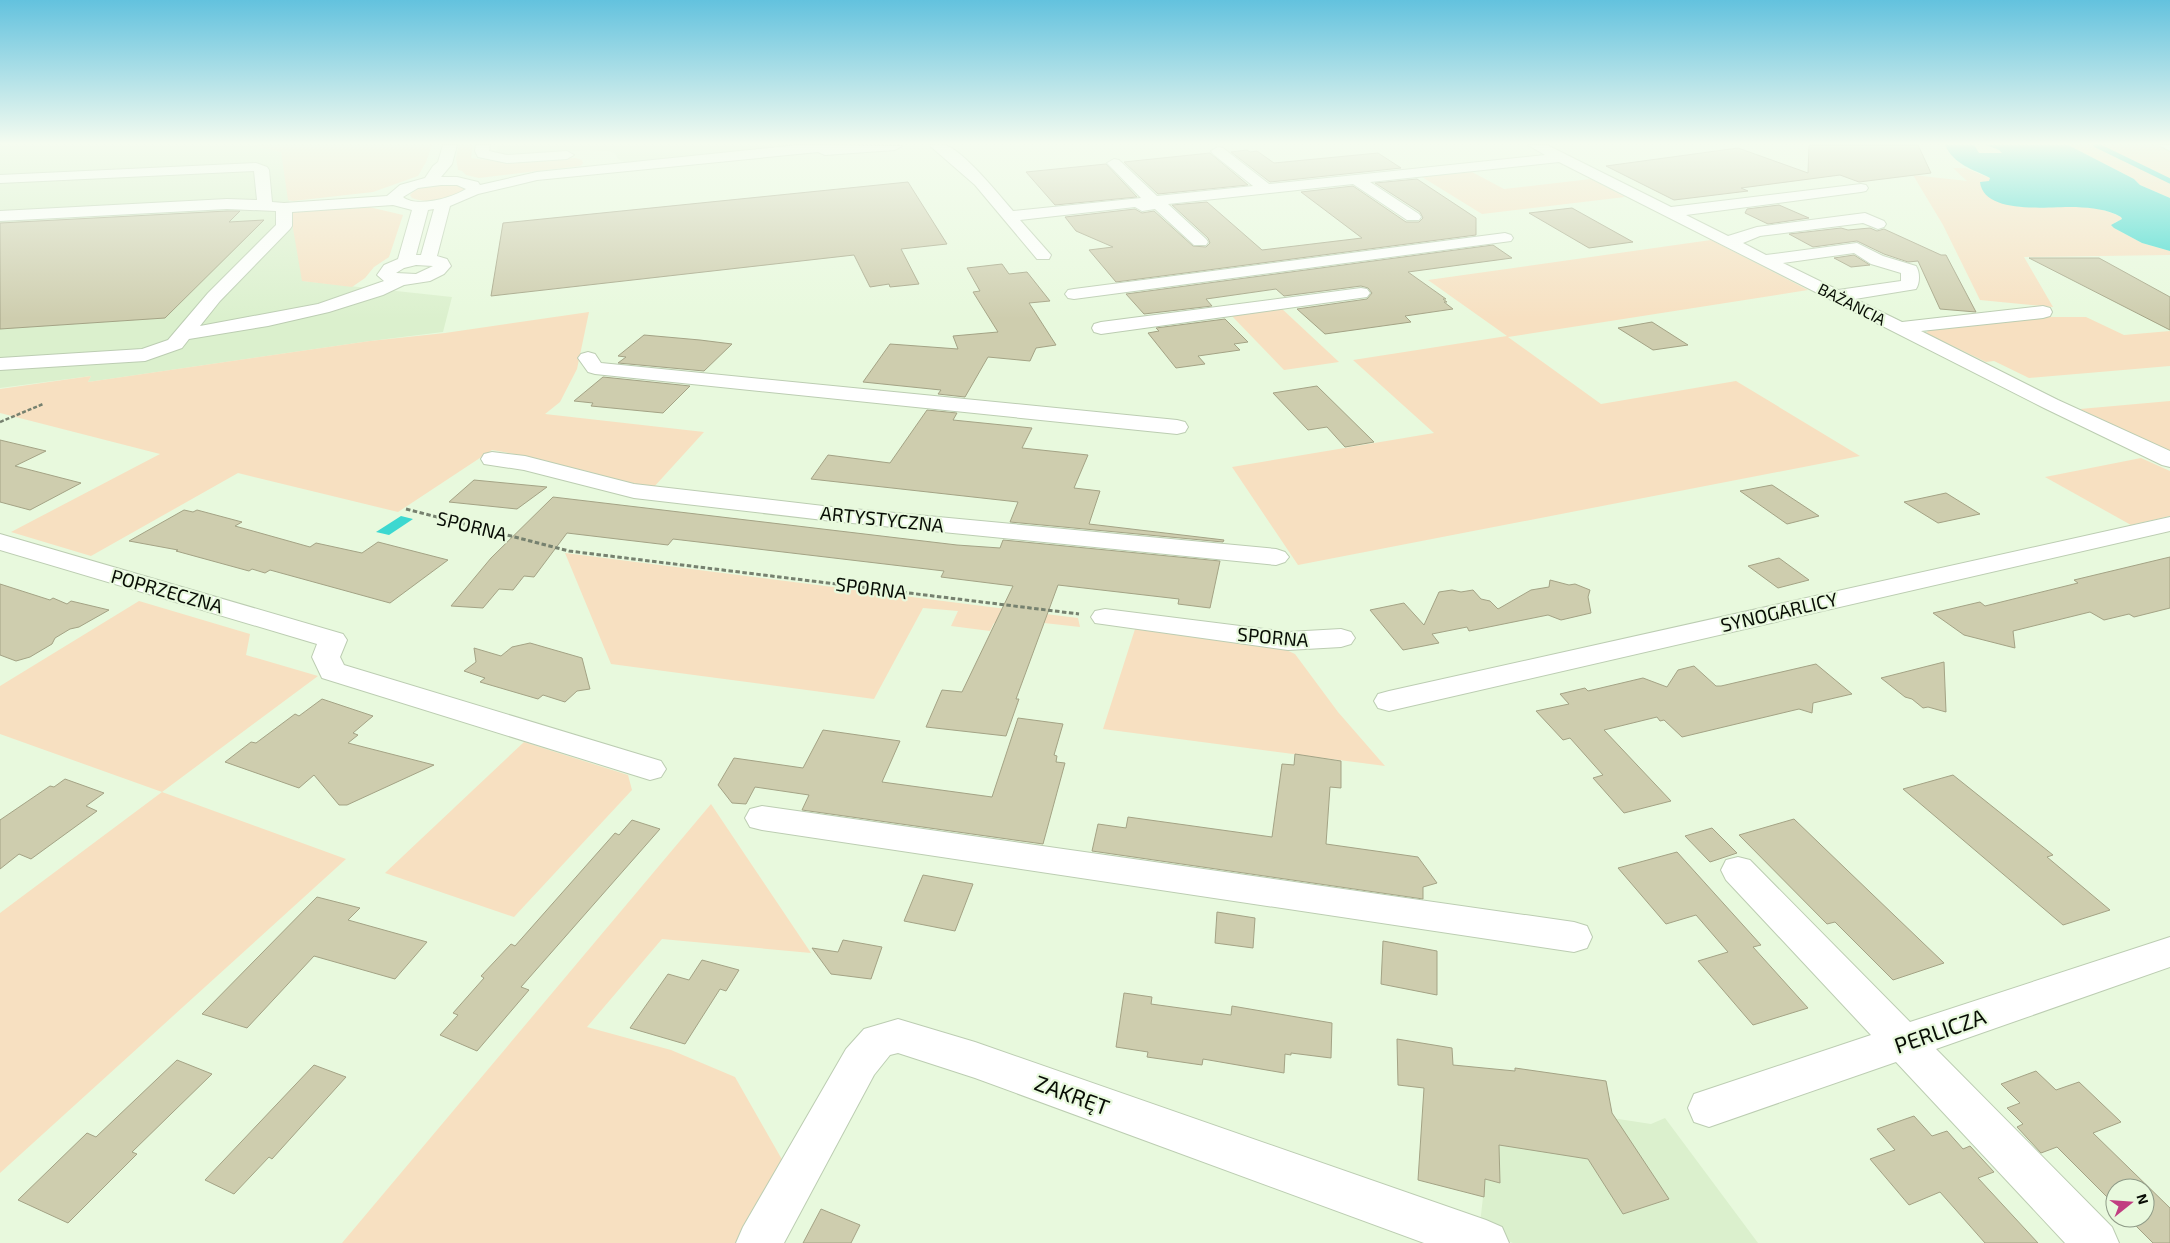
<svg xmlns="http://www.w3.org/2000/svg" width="2170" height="1243" viewBox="0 0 2170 1243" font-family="'Exo 2',sans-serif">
	<rect width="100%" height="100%" fill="#e8f9dd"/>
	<g fill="#dbf0cd">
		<polygon points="0,145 252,145 281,152 303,281 452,297 443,332 370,341 88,382 91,376 0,388"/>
		<polygon points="498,145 808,145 624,162 618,159 615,153 607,151 588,150 511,156 496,152"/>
		<polygon points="1612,1118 1651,1124 1665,1118 1758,1243 1513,1243 1468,1227 1480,1224 1485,1179 1500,1183 1500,1168 1486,1130"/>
	</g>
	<g fill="#f7e0c1">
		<polygon points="252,145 432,145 426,162 418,176 373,192 293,201 288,200 281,152"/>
		<polygon points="459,145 473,145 471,158 500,162 576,158 582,160 583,163 580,166 479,178 466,175 462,171 458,170 456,158"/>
		<polygon points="2068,145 2170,145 2170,198 2140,185 2134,179"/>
		<path d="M1953,168H1965L1990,178V181L2019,207C2052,207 2091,201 2121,217L2122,220L2115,222L2114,228L2142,243L2170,251V255L2024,257L2053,307L1980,300L1943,225L1913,175L1967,181Z"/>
		<polygon points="1472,172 1504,189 1591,179 1625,197 1482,214 1422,177"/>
		<path d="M457,184L464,187V191C450,200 427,204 412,198L410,195C420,183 442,185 457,184Z"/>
		<polygon points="369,207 403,215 389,257 374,267 365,278 352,287 302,281 290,211"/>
		<polygon points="1711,240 1808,290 1508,337 1601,404 1736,381 1860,456 1298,565 1232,467 1434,433 1353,360 1507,336 1428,280"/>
		<polygon points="1280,307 1339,362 1284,370 1229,313"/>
		<path d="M589,312L577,369L560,402L545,414L704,432L653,488C599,476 547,459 492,450L398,512L238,473L91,556L11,532L160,454L4,414L0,413V389L91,376L88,382L370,341L445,333Z"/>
		<polygon points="2037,317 2086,317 2124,335 2170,331 2170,366 2029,378 1994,361 1986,362 1926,333 1930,329"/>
		<polygon points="2170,401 2170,452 2080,409"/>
		<polygon points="2141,458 2170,471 2170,516 2131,525 2045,477"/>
		<polygon points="565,553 1078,618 1080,627 1044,623 1043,627 1001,621 999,623 994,623 990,631 951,626 958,611 923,608 874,699 611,664"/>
		<polygon points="139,601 250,634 246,655 318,676 162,792 346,859 0,1173 0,913 162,792 0,734 0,686"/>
		<polygon points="1136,626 1269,642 1295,654 1338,712 1385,766 1103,729"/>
		<polygon points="524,742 628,775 632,790 514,917 385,873"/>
		<polygon points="711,804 811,953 662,939 587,1027 671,1050 735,1077 784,1163 739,1243 342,1243"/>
	</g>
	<g fill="#3cd8d0">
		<path d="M1945,145H1974L1979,153H2002L1999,150L1986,145H2068L2134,179L2140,185L2170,198V251L2142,243L2114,228L2111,225L2122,219L2121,217C2107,209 2092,208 2076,207C2052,206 1984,216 1980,182L1989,181L1990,178C1973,169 1954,165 1945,145Z"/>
		<polygon points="401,516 413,519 389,535 376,532"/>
	</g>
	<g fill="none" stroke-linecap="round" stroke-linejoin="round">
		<polyline stroke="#3cd8d0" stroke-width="5" points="2096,145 2170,181"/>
	</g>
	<g fill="#cecdae" stroke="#a4a385">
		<polygon points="1809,145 1918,145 1931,173 1859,182 1840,175 1741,188 1748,191 1674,200 1606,166 1738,148 1808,173"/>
		<polygon points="1247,150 1250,152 1257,151 1274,163 1378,153 1401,168 1270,182 1231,152"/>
		<polygon points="1210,153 1248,185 1158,194 1124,162"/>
		<polygon points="1106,164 1137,197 1055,205 1026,172"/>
		<polygon points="1417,179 1476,218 1476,235 1116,282 1089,250 1113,247 1076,231 1065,217 1135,209 1142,213 1154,211 1193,246 1206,247 1210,243 1208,238 1172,205 1207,202 1262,250 1362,238 1301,192 1353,186 1406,222 1419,222 1423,218 1420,212 1375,183"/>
		<polygon points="908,182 947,244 901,249 919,284 890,287 889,284 870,287 854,255 491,296 503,223"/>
		<polygon points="1779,205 1809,218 1768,224 1745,213 1747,209"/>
		<polygon points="1572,208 1633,242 1589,248 1529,213"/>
		<polygon points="227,211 240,211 229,222 264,220 165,318 0,329 0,223"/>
		<polygon points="1841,228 1848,230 1870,228 1877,231 1884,229 1941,255 1946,255 1976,312 1940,309 1918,261 1908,262 1884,254 1857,241 1813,247 1789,234"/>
		<polygon points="1493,245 1512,258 1408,272 1446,299 1443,299 1447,302 1444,302 1453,309 1405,316 1411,322 1325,334 1297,309 1367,299 1372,293 1368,288 1361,286 1284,296 1276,289 1206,299 1212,306 1144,314 1126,294"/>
		<polygon points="1854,255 1870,265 1851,267 1834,258"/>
		<polygon points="2029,258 2099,258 2170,297 2170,330"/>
		<polygon points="1002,264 1009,274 1027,272 1050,301 1029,303 1056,345 1036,348 1030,361 988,357 965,397 938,394 941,390 863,382 890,344 958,349 953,336 998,332 973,292 980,291 967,268"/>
		<polygon points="1225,319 1248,342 1234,344 1240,350 1198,356 1205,364 1176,368 1148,333 1159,331 1156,328"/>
		<polygon points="1652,322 1688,345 1653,350 1618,328"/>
		<polygon points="644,335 700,340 732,344 704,371 618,363 626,357 618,356"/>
		<polygon points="603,377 690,386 663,413 591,406 593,403 574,401"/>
		<polygon points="1317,386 1374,442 1345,447 1327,427 1308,430 1273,393"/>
		<polygon points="927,410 957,413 953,420 1032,428 1022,448 1088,455 1074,488 1100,491 1089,524 1224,540 1223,542 1010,522 1018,502 811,479 828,455 890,463"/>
		<polygon points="0,440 46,451 15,466 81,483 30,510 0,502"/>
		<polygon points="474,480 547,487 517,509 449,502"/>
		<polygon points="1772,485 1819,516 1787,524 1740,491"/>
		<polygon points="1946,493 1980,514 1938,523 1904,502"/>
		<polygon points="553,497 957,545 1000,548 1003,540 1220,561 1210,608 1178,604 1179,599 1058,585 1016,699 1019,699 1006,736 926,727 942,690 962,692 1013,586 941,577 944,571 673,539 668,545 567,533 534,577 524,576 513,590 499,589 483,608 451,606 491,558"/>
		<polygon points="184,510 193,512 197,510 242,522 235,526 310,547 316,543 362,553 378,542 448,560 390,603 270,570 265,573 252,569 249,571 176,551 178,550 129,541"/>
		<polygon points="2170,557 2170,608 2134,617 2129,614 2104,620 2090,612 2013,631 2015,648 1964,635 1933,613 1980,602 1985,606 2078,583 2074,580"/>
		<polygon points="1779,558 1809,580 1778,588 1748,566"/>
		<polygon points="1550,580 1569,585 1575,584 1590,590 1588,597 1591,613 1561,620 1548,615 1469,631 1467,627 1432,634 1439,643 1403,650 1370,610 1404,603 1424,625 1439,592 1452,590 1461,592 1473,590 1481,599 1490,601 1498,609 1531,590 1549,587"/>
		<polygon points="0,584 50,600 53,598 67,604 71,601 109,610 79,627 70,629 55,638 52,644 30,657 16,661 0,655"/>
		<polygon points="530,643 582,658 590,689 577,691 565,702 543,695 538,699 480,682 485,678 464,671 476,662 474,648 501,656 512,647"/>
		<polygon points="1944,662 1946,712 1928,707 1923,708 1912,699 1905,697 1881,678"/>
		<polygon points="1816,664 1852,694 1813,703 1812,713 1799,709 1682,737 1664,720 1660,721 1657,717 1604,730 1671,801 1624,813 1593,778 1603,775 1570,738 1563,740 1536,711 1569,704 1560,694 1585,688 1588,691 1643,678 1667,687 1678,670 1694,666 1716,686 1721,686"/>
		<polygon points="322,699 373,716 353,733 358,735 348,743 434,765 347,805 339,805 314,775 299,788 225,762 251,742 256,743 295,714 299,716"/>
		<polygon points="1018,718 1063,724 1054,755 1057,756 1056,762 1065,763 1043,844 802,810 809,795 755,787 746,804 732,803 718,785 734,758 803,768 823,730 900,741 882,782 992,797"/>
		<polygon points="1295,754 1341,761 1341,788 1330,787 1326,844 1418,857 1437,883 1423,887 1423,899 1092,851 1098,824 1126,828 1128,817 1272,837 1282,764 1294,765"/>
		<polygon points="1953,775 2053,855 2047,857 2110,910 2063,925 1903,789"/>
		<polygon points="65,779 104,793 86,806 97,811 31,859 19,854 0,869 0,820 50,786 54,787"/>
		<polygon points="1794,819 1847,870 1944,963 1893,980 1835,922 1827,924 1739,835"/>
		<polygon points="632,820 660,829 521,987 529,990 477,1051 440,1035 458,1015 453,1013 484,978 481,976 511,944 515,946 615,833 619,835"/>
		<polygon points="1712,828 1737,853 1710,862 1685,836"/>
		<polygon points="1677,852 1761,945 1753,947 1808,1008 1753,1025 1698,961 1728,952 1696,915 1666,924 1618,868"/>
		<polygon points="923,875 973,884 955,931 904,921"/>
		<polygon points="317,897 360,908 348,920 427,942 395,979 314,956 247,1028 202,1014"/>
		<polygon points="1217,912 1255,918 1253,948 1215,943"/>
		<polygon points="843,940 882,947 871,979 831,974 812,948 838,952"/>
		<polygon points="1383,941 1437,951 1437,995 1381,984"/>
		<polygon points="702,960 739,970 726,991 720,989 685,1044 630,1028 668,974 689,980"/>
		<polygon points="1124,993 1152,997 1151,1004 1231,1015 1232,1006 1332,1023 1331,1058 1291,1053 1291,1055 1285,1054 1284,1073 1203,1059 1202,1065 1147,1057 1148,1052 1116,1047"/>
		<polygon points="1397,1039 1452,1048 1453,1065 1515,1071 1515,1068 1606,1081 1612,1113 1669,1199 1623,1214 1588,1159 1499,1145 1500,1183 1485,1179 1484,1197 1418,1180 1424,1088 1398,1085"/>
		<polygon points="177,1060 212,1074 132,1152 137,1154 68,1223 18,1200 87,1133 96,1137"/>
		<polygon points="314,1065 346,1077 272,1159 269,1157 234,1194 205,1180"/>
		<polygon points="2036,1071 2056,1090 2079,1082 2121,1122 2093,1133 2170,1208 2170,1243 2153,1243 2128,1218 2145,1218 2145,1188 2115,1188 2115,1205 2057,1147 2041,1153 2017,1127 2023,1124 2007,1108 2020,1103 2001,1084"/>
		<polygon points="1914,1116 1932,1136 1947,1131 1963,1149 1970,1146 1994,1172 1978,1178 2038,1243 1985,1243 1940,1192 1909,1205 1870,1159 1895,1150 1877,1129"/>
		<polygon points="821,1209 860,1225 851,1243 803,1243"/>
	</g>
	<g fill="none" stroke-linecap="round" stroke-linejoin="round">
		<g stroke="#bccdb2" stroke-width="2">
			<g id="minor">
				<path d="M443,145H457L452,164L441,177H457L478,182L480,185L537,172L798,145L902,146L895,150L825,155L818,152L537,180L478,194L450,206L437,256L447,259L451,266L444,274L430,281L404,285L383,295L329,312L268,326L189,339L182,348L145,361L0,370V358L142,349L168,340L208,293L276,225V211L227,209L0,221V211L227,199L257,200L254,171L0,183V175L256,163L267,167L269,170L272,202L284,203L387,196L400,185L425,178L433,166L438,162ZM441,185H457L466,189C452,198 416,208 403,197L418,188ZM393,205L412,210L398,259L384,265L377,275L384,281L318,304L200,326L220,301L290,229L292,226V212ZM434,209L421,255H416L428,210ZM416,265L433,266L416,274L396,273L404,268Z"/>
				<polygon points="476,145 490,145 489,151 507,155 567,151 574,155 567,159 507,163 478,157 475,151"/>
				<path d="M929,145C934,145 941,144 945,145C963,150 1000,196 1013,211L1141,198L1107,163L1114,159L1119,160L1157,196L1253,186L1213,154L1211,151L1218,147L1223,148L1269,184L1545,155L1528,145H1547L1671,207L1861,184L1866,185L1868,188L1866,191L1861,192L1686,215L1728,236L1757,227L1865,213L1884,221L1886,224L1884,227L1878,229L1863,223L1760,236L1743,243L1766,255L1857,243L1883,256L1916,266C1920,272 1920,283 1916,289L1855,299L1902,322L2043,306L2050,308L2052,312L2050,316L2043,318L1921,331L2058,400L2170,451V467L2162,465L2044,408L1559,162L1370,182L1419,214L1421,217L1419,220H1407L1353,184L1168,204L1206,239L1208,242L1206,245H1194L1155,209L1142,211L1135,207L1020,220L1051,255L1049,259H1037L975,185ZM1854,253L1871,264L1901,273V281L1838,290L1783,263Z"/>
				<polygon points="2159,145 2170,145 2170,151"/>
				<polygon points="1505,233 1511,235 1513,238 1511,241 1074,299 1068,298 1065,294 1068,290 1074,289"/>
				<polygon points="1361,288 1367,289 1370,293 1367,297 1101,334 1094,332 1092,328 1094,324 1101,322"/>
				<polygon points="588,352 595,354 601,363 1177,420 1185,422 1188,427 1185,432 1177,434 595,374 588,372 578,358 581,354"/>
				<polygon points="492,452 525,456 634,484 832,507 1276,549 1285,552 1289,557 1285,562 1276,565 832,521 634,498 524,470 484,464 481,459 484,454"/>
				<polygon points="2170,517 2170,531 1389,711 1378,708 1374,701 1378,694 1389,691"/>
				<polygon points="0,534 343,634 347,640 340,657 344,665 661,761 666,769 661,777 650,780 322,678 312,657 317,644 0,550"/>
				<polygon points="1105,609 1288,632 1341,629 1351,632 1355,638 1351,644 1341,647 1288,650 1095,623 1091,617 1095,611"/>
				<polygon points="762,806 1574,922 1587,926 1592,937 1587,948 1574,952 762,830 750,827 745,818 750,809"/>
				<polygon points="1738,857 1750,860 1910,1022 2170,937 2170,967 1936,1049 2112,1227 2119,1243 2065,1243 1896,1062 1709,1127 1694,1122 1688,1108 1694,1094 1871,1035 1726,880 1721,870 1726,860"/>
				<polygon points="898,1019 975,1042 1486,1220 1502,1227 1509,1243 1424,1243 975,1078 898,1053 890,1055 874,1075 784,1243 736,1243 743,1227 846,1049 864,1029"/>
			</g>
		</g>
		<polyline stroke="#76816f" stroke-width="2.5" stroke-dasharray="4 2" stroke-linecap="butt" points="0,422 43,404"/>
		<polyline stroke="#76816f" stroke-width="3" stroke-dasharray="4.5 2.5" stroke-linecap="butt" points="406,509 569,551 1079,614"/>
		<use href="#minor" fill="#fff" fill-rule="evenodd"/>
	</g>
	<linearGradient id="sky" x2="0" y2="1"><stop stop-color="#63c2de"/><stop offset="0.45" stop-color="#f5fcf0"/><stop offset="1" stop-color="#f5fcf0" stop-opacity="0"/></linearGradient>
	<rect width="2170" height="319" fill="url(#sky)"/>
	<g text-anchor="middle" stroke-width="4.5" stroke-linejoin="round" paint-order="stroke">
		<g font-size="16" fill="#080d05" stroke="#e8f9dd">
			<text transform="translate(1852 304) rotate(27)" y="6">BAŻANCIA</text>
		</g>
		<g font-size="19" fill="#080d05" stroke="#e8f9dd">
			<text transform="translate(882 519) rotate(6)" y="7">ARTYSTYCZNA</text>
			<text transform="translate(472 526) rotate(14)" y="7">SPORNA</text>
			<text transform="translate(871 588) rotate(7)" y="7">SPORNA</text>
			<text transform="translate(167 591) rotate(16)" y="7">POPRZECZNA</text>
			<text transform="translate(1779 612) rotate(-13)" y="7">SYNOGARLICY</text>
			<text transform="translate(1273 637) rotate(5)" y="7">SPORNA</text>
		</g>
		<g font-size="22" fill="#080d05" stroke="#e8f9dd">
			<text transform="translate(1940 1031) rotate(-19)" y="8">PERLICZA</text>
			<text transform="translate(1072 1095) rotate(20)" y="8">ZAKRĘT</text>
		</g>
	</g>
	<g transform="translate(2130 1203) rotate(73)"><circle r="24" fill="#e8f9dd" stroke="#8e9b87"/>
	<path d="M0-4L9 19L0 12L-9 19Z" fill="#c13d81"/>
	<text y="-8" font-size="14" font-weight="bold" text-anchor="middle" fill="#080d05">N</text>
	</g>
</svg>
